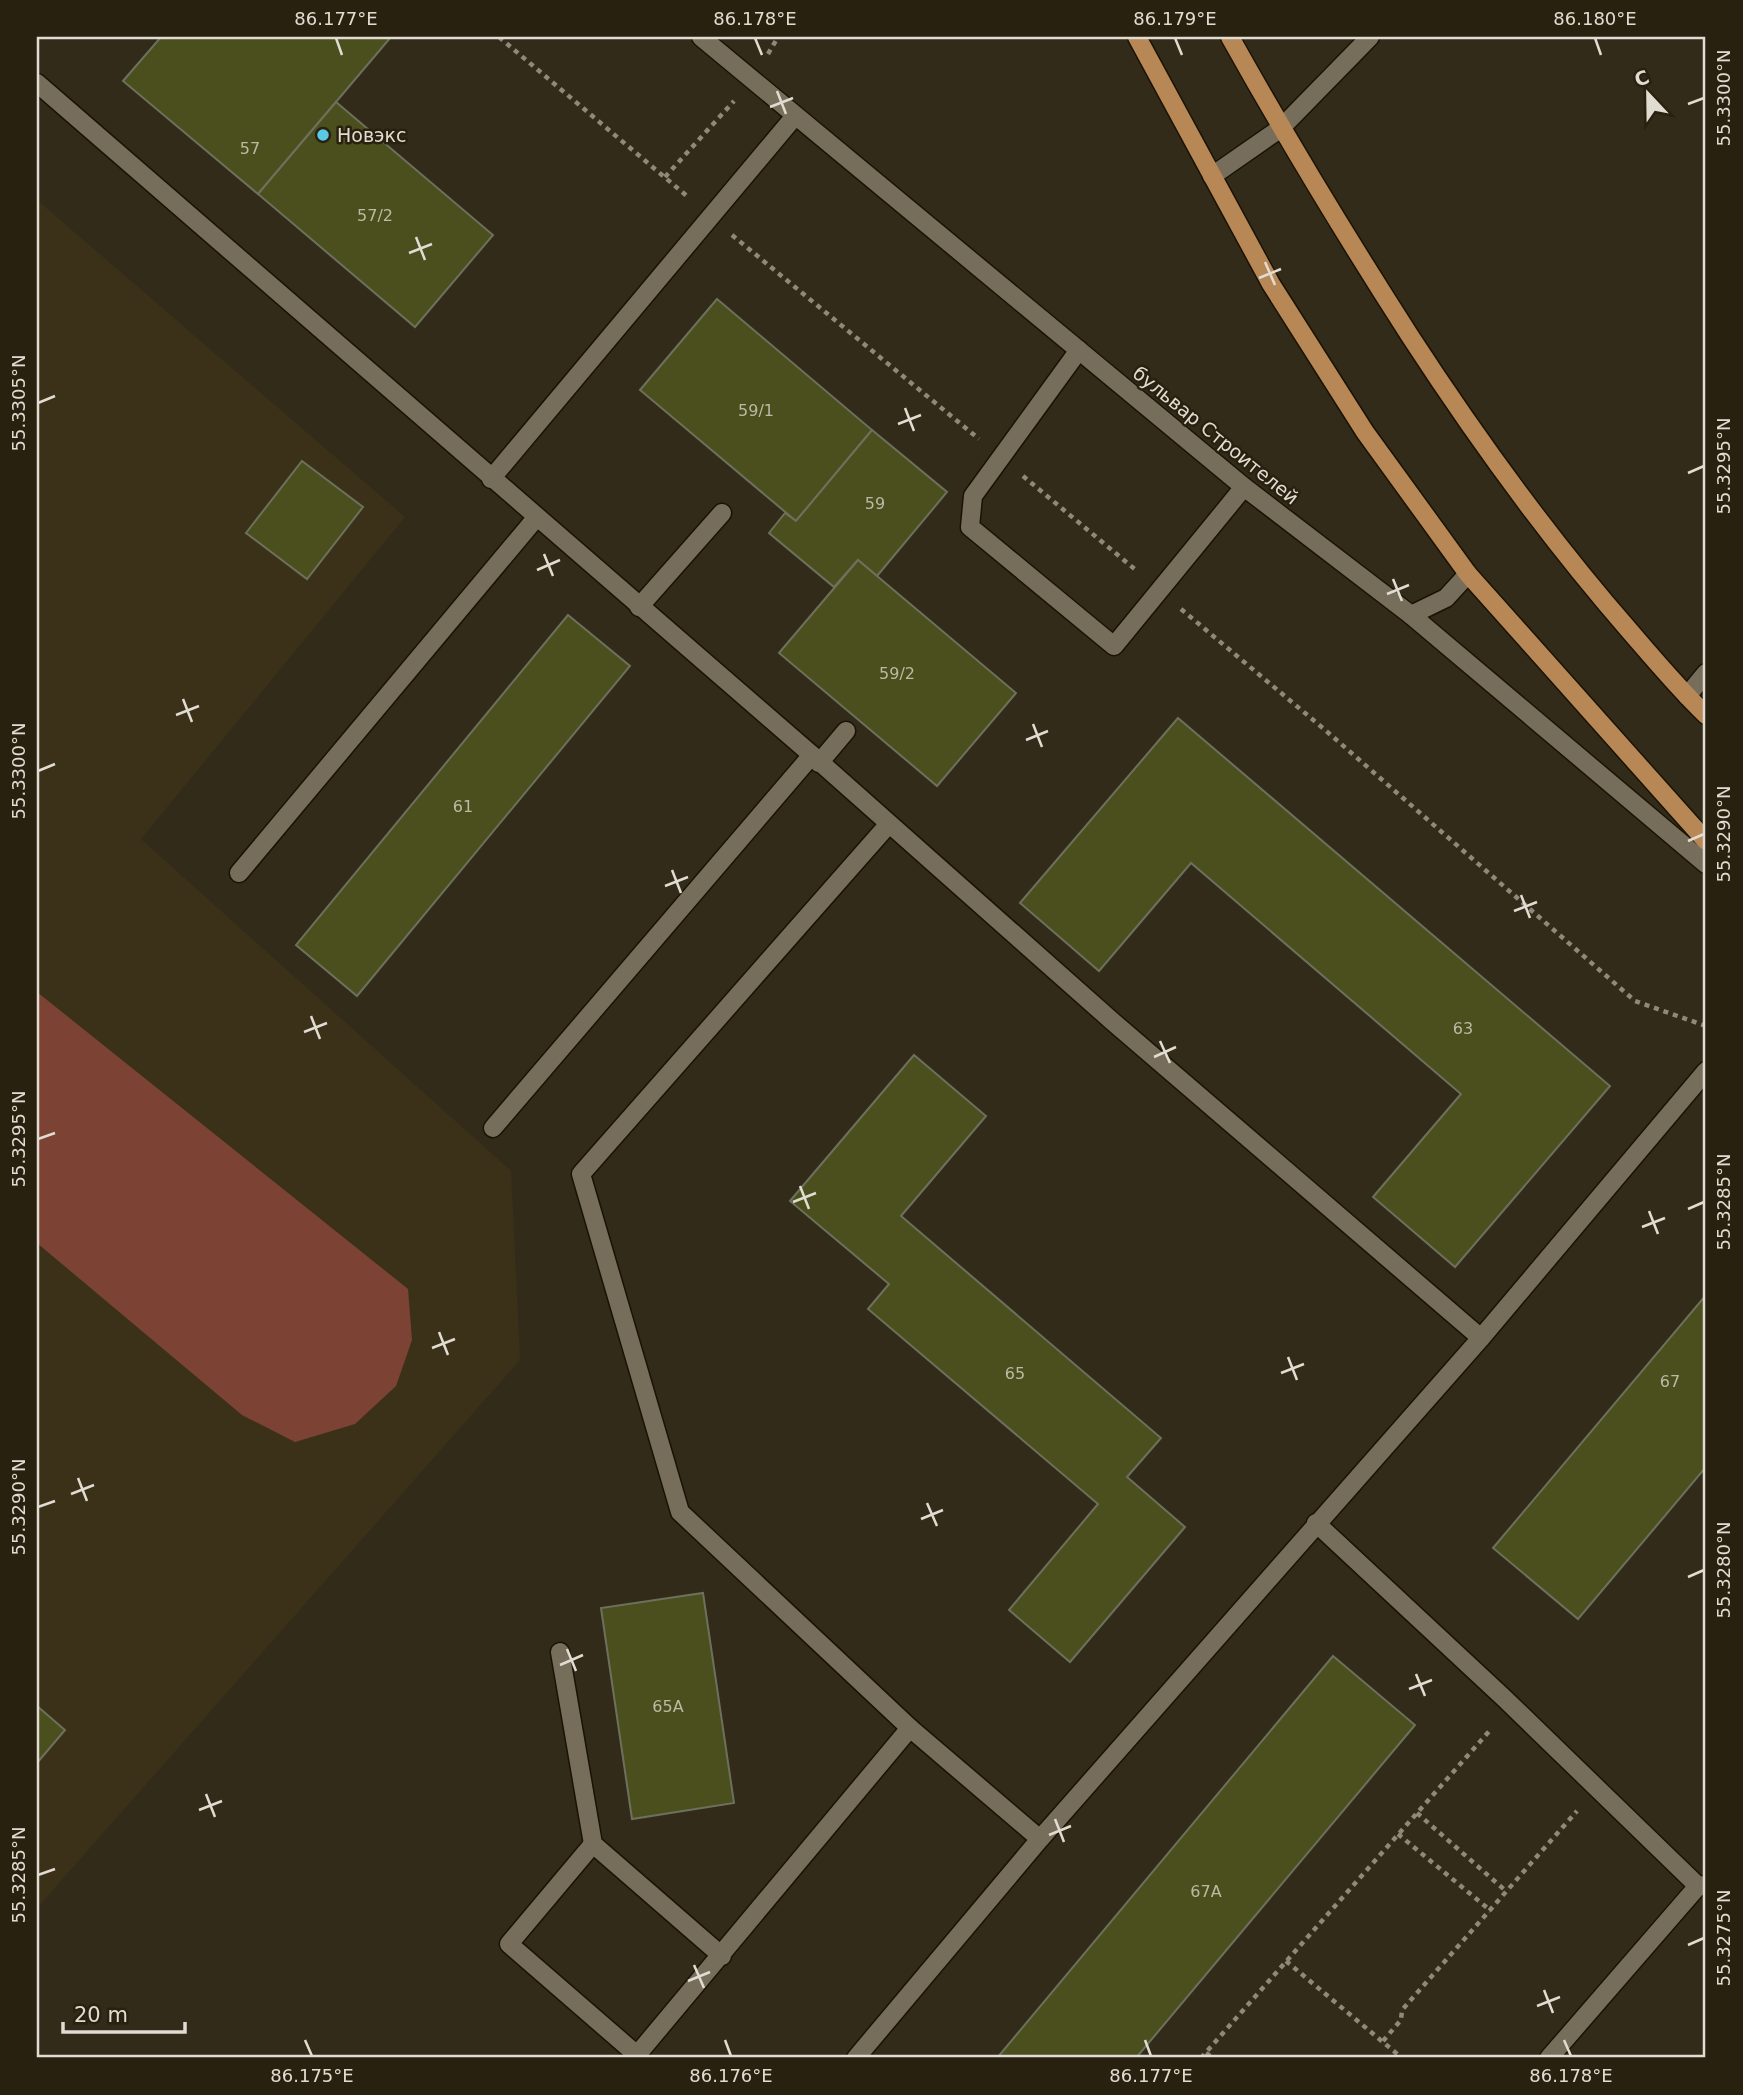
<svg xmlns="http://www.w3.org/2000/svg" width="1743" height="2095" viewBox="0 0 1743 2095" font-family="'DejaVu Sans',sans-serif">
	<rect width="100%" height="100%" fill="#332b1a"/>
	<polygon fill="#3b3119" points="37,200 405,517 141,839 511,1171 520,1360 37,1908"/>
	<polygon fill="#7c4335" points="37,992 408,1289 412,1340 396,1386 355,1424 295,1442 242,1415 37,1243"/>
	<g fill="#4b4f1d" stroke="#6d705c" stroke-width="2">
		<polygon points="161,37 391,37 258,194 123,81"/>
		<polygon points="336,102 493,235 415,327 258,194"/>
		<polygon points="717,299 872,430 796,521 640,390"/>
		<polygon points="872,430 947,492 877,576 858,560 834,587 769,533 785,513 796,521"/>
		<polygon points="302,461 363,507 307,579 246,533"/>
		<polygon points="858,560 1016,693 937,786 779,653"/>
		<polygon points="568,615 630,666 357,996 296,945"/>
		<polygon points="1178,718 1610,1086 1455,1267 1373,1197 1461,1094 1191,863 1099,971 1020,903"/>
		<polygon points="914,1055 986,1116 901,1216 1161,1438 1127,1477 1185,1527 1070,1662 1009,1610 1098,1504 868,1309 889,1284 790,1201"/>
		<polygon points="1706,1295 1706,1467 1578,1619 1493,1548"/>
		<polygon points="703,1593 734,1803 632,1819 601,1608"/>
		<polygon points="1333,1656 1415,1725 1136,2058 997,2058"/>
		<polygon points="37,1706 65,1730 37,1763"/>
	</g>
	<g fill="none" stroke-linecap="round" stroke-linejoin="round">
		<g stroke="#1a1304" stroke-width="21">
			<g id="minor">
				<polyline points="701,37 1244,487 1411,615 1706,864"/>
				<polyline points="37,83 812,755 1112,1021 1481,1338"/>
				<polyline points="1212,176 1281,128 1370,37"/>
				<polyline points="1079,350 973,496 970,527 1114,646 1244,487"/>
				<polyline points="491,479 795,116"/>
				<polyline points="639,607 722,513"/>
				<polyline points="1411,615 1446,598 1468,574"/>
				<polyline points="1687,696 1706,673"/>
				<polyline points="819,763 846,731"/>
				<polyline points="239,873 536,518"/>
				<polyline points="493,1128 812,755"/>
				<polyline points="1316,1523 1504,1698 1698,1886 1706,1885"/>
				<polyline points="560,1652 593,1844 722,1956"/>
				<polyline points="910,1728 1040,1839"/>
				<polyline points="593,1844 509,1944 637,2055 910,1728 680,1512 581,1174 888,825"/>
				<polyline points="856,2058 1040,1839 1481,1338 1706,1071"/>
				<polyline points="1549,2058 1698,1886"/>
			</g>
		</g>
		<g stroke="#1a1304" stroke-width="21">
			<g id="major">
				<polyline points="1137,37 1271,284 1365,432 1468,574 1706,841"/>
				<path d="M1230,37C1287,139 1347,238 1410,336C1477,439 1547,536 1628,629C1653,658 1678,688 1706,715"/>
			</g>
		</g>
		<g stroke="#8f897b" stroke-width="4.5" stroke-dasharray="5 5" stroke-linecap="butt">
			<polyline points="499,37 688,197"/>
			<polyline points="768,54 778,37"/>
			<polyline points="665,177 734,101"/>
			<polyline points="732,235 979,439"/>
			<polyline points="1023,476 1137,571"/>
			<polyline points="1181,609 1324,729 1635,1001 1706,1026"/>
			<polyline points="1417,1813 1507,1892"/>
			<polyline points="1398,1834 1491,1911"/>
			<polyline points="1286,1961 1402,2058"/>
			<polyline points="1383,2041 1401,2020 1402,2010 1577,1811"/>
			<polyline points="1206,2053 1213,2058"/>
			<polyline points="1201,2058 1492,1728"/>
		</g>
		<use href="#minor" stroke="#766e5a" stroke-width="18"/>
		<use href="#major" stroke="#b78756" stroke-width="18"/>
	</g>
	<path fill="none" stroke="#e1dcd1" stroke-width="2.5" d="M336,38L342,55M755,38L762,55M1175,38L1182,55M1595,38L1601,55M777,91L786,114M1688,104L1704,98M770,107L793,98M416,237L425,260M409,253L432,244M1265,262L1275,285M1259,278L1281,269M38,403L55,396M905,408L914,431M898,424L921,415M1688,473L1704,466M544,554L553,576M537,570L560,560M1393,579L1402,601M1387,594L1409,585M183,699L192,722M176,715L199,706M1033,724L1042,747M1026,740L1048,731M38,771L55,764M1688,841L1704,834M672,870L681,893M665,886L688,877M1521,895L1530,918M1514,911L1537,902M311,1016L320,1039M304,1032L327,1023M1160,1041L1170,1063M1154,1057L1176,1047M38,1139L55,1133M800,1186L809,1209M793,1202L816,1193M1688,1209L1704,1202M1649,1211L1658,1234M1642,1227L1665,1218M439,1332L448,1355M432,1348L455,1339M1288,1357L1297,1380M1281,1373L1304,1364M78,1478L87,1501M71,1494L94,1485M927,1503L937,1526M38,1507L55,1501M921,1519L943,1510M1688,1577L1704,1570M567,1649L576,1671M560,1665L583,1655M1416,1674L1425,1696M1409,1689L1432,1680M206,1794L215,1817M199,1810L222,1801M1055,1819L1064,1842M1049,1835L1071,1826M38,1875L55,1869M1688,1945L1704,1938M694,1965L704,1988M688,1981L710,1972M1544,1990L1553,2013M1537,2006L1560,1997M305,2040L312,2056M725,2040L731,2056M1145,2040L1151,2056M1564,2040L1571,2056"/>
	<circle fill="#5ac8e6" stroke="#292110" stroke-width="2.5" cx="323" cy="135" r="7"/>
	<g text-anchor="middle" stroke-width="5" stroke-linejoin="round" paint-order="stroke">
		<g font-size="16" fill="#bcb9a4">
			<text x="250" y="154">57</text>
			<text x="375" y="221">57/2</text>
			<text x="756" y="416">59/1</text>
			<text x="875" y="509">59</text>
			<text x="897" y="679">59/2</text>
			<text x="463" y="812">61</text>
			<text x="1463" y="1034">63</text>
			<text x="1015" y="1379">65</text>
			<text x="1670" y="1387">67</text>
			<text x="668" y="1712">65А</text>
			<text x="1206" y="1897">67А</text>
		</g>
		<g font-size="19" fill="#e1dcd1" stroke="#292110" text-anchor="start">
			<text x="337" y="142">Новэкс</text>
		</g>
		<g font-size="19" fill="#e1dcd1" stroke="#292110">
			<text transform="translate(1216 435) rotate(39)" y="7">бульвар Строителей</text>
		</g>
	</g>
	<rect width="1743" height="2095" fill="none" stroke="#292110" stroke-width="77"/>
	<g transform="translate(1648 94) rotate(338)" stroke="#292110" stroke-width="5" paint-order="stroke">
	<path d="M0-5L12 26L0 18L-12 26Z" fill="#e1dcd1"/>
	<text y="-10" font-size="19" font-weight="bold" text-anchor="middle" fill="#e1dcd1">С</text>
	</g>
	<path d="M63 2022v10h122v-10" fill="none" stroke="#e1dcd1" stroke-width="3.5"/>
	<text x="74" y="2022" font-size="21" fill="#e1dcd1" stroke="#292110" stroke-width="5" paint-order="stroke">20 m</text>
	<rect x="38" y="38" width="1666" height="2018" fill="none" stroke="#e1dcd1" stroke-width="2.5"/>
	<g font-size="18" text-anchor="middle" fill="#e1dcd1">
		<text x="336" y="25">86.177°E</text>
		<text x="755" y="25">86.178°E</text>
		<text x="1175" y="25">86.179°E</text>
		<text x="1595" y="25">86.180°E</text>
		<text transform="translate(1724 98) rotate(-90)" y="6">55.3300°N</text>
		<text transform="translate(19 403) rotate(-90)" y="6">55.3305°N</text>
		<text transform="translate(1724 466) rotate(-90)" y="6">55.3295°N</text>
		<text transform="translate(19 771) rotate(-90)" y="6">55.3300°N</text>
		<text transform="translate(1724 834) rotate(-90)" y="6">55.3290°N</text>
		<text transform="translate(19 1139) rotate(-90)" y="6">55.3295°N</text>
		<text transform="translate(1724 1202) rotate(-90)" y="6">55.3285°N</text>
		<text transform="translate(19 1507) rotate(-90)" y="6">55.3290°N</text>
		<text transform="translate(1724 1570) rotate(-90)" y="6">55.3280°N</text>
		<text transform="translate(19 1875) rotate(-90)" y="6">55.3285°N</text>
		<text transform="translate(1724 1938) rotate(-90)" y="6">55.3275°N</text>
		<text x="312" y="2082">86.175°E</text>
		<text x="731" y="2082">86.176°E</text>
		<text x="1151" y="2082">86.177°E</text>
		<text x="1571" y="2082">86.178°E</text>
	</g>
</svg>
